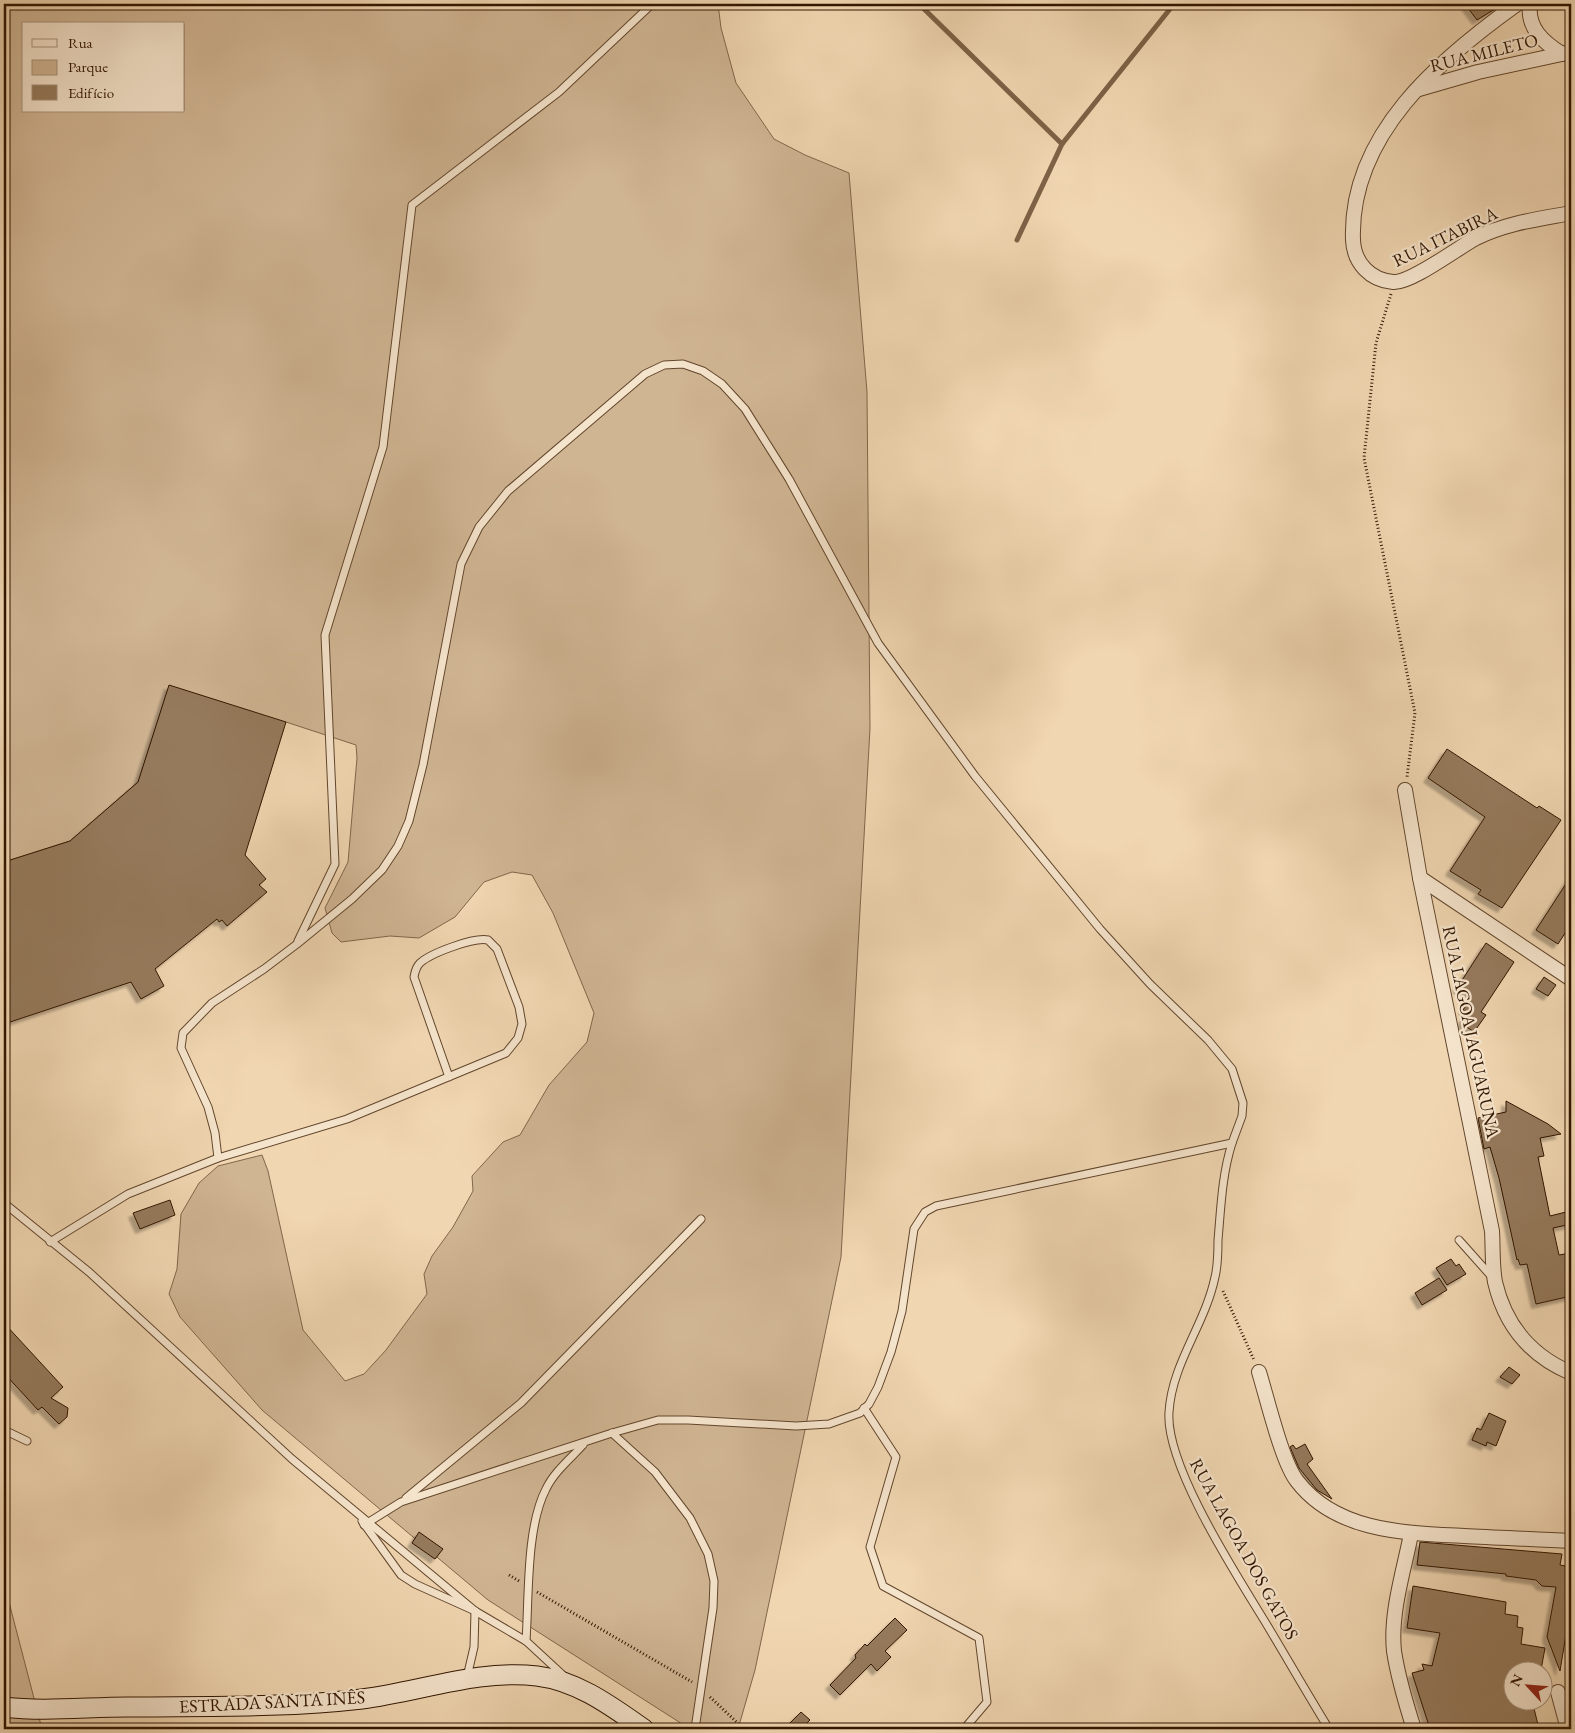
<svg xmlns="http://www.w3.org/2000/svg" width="1575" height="1733" viewBox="0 0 1575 1733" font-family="'EB Garamond',serif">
	<defs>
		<filter id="shadow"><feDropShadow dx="-4.5" dy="4.5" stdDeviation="1" flood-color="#0004"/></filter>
	</defs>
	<rect width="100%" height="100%" fill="#f0d6b1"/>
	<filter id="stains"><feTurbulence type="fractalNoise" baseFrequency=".004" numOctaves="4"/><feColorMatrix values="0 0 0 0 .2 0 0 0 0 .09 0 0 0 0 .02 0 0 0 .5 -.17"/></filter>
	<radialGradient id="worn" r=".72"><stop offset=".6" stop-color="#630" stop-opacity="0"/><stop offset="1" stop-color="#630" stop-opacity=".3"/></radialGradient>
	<g fill="#d0b593" stroke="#81664a" fill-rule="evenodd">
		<path d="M4,4H718L721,28L736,83L774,139L805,155L849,173L867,392L870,728L841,1257L755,1670L738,1729H690L488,1600L262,1410L180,1317L169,1294L177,1269L181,1214L199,1183L218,1166L262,1155L268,1171L303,1330L345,1381L364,1374L386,1350L427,1294L424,1274L432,1256L453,1227L473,1191L472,1176L503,1142L520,1135L549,1085L587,1042L594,1013L553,913L532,875L512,872L484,882L455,917L419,938L390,936L341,942L332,933L325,908L348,862L357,758L356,745L286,722L138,782L70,841L4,862ZM24,24H184V111H24Z"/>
		<polygon points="4,1583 42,1729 4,1729"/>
	</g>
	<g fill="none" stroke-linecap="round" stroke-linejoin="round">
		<g stroke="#7d6246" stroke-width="5">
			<polyline points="919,4 1062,144"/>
			<polyline points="1017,240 1062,144 1174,4"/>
		</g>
	</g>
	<g fill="#957a5c" stroke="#321600" filter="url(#shadow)">
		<polygon points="1465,4 1503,4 1477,20"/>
		<polygon points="169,685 286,722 245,855 266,879 259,885 267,892 227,926 222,920 219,922 217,919 155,969 164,986 141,999 131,982 4,1024 4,862 70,841 138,782"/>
		<polygon points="1447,749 1537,808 1539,806 1561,820 1502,908 1478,894 1481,890 1450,871 1485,817 1428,778"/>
		<polygon points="1571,876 1571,924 1558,944 1536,930"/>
		<polygon points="1486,943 1514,962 1481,1012 1486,1015 1474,1032 1461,1023 1467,1013 1463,1010 1471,998 1457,988"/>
		<polygon points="1544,977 1556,985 1548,996 1536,989"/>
		<polygon points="1506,1101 1548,1124 1561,1134 1540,1138 1544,1156 1538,1157 1550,1216 1570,1211 1571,1224 1553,1228 1559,1255 1571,1253 1571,1296 1536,1304 1527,1264 1520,1265 1518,1259 1517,1260 1499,1178 1490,1147 1484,1149 1478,1118 1506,1112"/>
		<polygon points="170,1200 175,1215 140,1229 133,1213"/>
		<polygon points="1451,1259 1456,1266 1459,1264 1466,1274 1447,1285 1436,1268"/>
		<polygon points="1439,1278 1447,1290 1422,1305 1415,1293"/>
		<polygon points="4,1323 63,1387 51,1398 68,1408 67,1417 59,1424 42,1407 38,1410 4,1373"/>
		<polygon points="1509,1367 1520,1375 1512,1384 1500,1377"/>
		<polygon points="1489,1413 1506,1421 1496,1446 1487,1442 1486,1446 1472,1440 1477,1428 1481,1430"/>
		<polygon points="1305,1444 1313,1459 1307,1464 1332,1499 1317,1490 1299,1468 1290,1447 1293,1445 1296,1449"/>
		<polygon points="419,1532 443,1549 435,1559 412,1543"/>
		<polygon points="1420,1542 1562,1554 1560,1565 1571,1567 1571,1604 1560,1671 1547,1637 1556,1587 1542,1586 1536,1580 1506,1576 1506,1574 1417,1565"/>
		<polygon points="1413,1586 1506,1602 1505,1614 1518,1616 1517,1627 1523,1628 1521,1644 1545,1648 1541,1670 1512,1670 1512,1700 1532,1700 1539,1729 1430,1729 1412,1673 1424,1670 1422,1664 1432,1666 1440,1633 1407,1628"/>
		<polygon points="895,1618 907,1630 885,1651 891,1657 877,1671 871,1664 840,1695 830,1685 856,1658 855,1655 865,1644 867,1646"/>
		<polygon points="801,1712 810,1720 801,1729 797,1729 790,1723"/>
	</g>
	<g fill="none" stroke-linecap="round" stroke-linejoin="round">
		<g stroke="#62462c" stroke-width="9">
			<g id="lane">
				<polyline points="298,941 335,864 325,635 383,447 412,205 559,92 652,4"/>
				<path d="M1232,1143C1222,1175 1221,1206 1218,1240C1218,1252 1218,1265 1215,1277C1205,1325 1172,1363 1169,1412C1165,1466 1238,1577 1267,1625C1288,1660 1308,1695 1329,1729"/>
				<path d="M218,1158L347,1119L506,1053L518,1038L522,1024L519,1007L497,949L488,940C474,937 431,953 420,963C416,967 415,971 414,977L449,1077"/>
				<polyline points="4,1203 89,1272 292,1459 475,1611"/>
				<polyline points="1459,1240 1492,1277"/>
				<polyline points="50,1242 128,1194 218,1158 215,1133 208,1107 181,1048 183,1033 212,1003 264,969 297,944 352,899 382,870 398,846 409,821 423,765 461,564 479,527 508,491 645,374 664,365 683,364 703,371 722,384 745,409 789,479 878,643 975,776 1100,929 1150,984 1208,1040 1232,1069 1243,1103 1242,1116 1232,1143 936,1206 925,1212 914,1229 902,1311 891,1352 878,1387 869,1404 860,1413 829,1424 796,1426 688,1420 658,1420 612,1433 401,1502 364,1525"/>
				<polyline points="864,1408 896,1457 870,1547 883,1586 979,1638 987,1702 964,1729"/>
				<polyline points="4,1430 27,1441"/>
				<polyline points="612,1433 655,1472 690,1518 708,1554 714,1581 713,1608 695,1729"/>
				<polyline points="406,1498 521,1403 701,1219"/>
				<polyline points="362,1521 401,1575 415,1584 475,1611 526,1641 565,1677"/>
				<path d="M526,1641C529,1598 526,1527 546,1489C554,1472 571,1458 583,1445"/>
				<polyline points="467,1677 474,1647 475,1611"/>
			</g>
		</g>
		<g stroke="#62462c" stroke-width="16">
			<g id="street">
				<path d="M1517,4C1440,59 1349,135 1353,240C1354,263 1370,280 1393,282C1410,284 1459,247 1476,238C1506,223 1539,219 1571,213"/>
				<path d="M1530,4C1527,28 1543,42 1562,54"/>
				<polyline points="1419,89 1478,72 1571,52"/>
				<path d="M1405,790L1420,878L1492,1231C1493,1247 1492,1266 1495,1282C1505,1325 1531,1356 1571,1373"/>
				<polyline points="1420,878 1571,979"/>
				<path d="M1259,1372C1267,1398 1282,1462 1297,1481C1336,1532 1405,1533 1464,1536C1500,1538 1536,1539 1571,1541"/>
				<path d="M1411,1534C1404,1570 1390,1613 1394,1651C1398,1678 1406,1704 1414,1729"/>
				<polyline points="1558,1692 1568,1729"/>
			</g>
		</g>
		<g stroke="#321600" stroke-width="21">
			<path id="secondary" d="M4,1707C44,1712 87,1707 128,1707C206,1706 284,1708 362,1699C419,1692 479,1669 537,1676C578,1681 611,1706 644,1729"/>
		</g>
		<g stroke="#321600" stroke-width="3" stroke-dasharray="1 2.5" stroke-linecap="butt">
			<polyline points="1391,294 1376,343 1364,458 1415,713 1407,777"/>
			<polyline points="1223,1291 1254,1360"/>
			<polyline points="509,1575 519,1581"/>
			<polyline points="537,1592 692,1682"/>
			<polyline points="710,1697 744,1729"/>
			<polyline points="166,1724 172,1729"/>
		</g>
		<use href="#lane" stroke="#f5e4cc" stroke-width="7"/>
		<use href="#street" stroke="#f5e4cc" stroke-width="14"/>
		<use href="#secondary" stroke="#f5e4cc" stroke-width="19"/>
	</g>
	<g text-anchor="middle" stroke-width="4.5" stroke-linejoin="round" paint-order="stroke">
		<g font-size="18" fill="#321600" stroke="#f5e4cc">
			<text transform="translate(1484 53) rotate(-14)" y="6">RUA MILETO</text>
			<text transform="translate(1445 237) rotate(-26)" y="6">RUA ITABIRA</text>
			<text transform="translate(1471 1032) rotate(78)" y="6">RUA LAGOA JAGUARUNA</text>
			<text transform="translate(1244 1549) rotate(61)" y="6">RUA LAGOA DOS GATOS</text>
			<text transform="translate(272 1702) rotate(-3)" y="6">ESTRADA SANTA INÊS</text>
		</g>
	</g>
	<rect width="1575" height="1733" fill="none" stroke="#f0d6b1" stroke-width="20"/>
	<rect x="5" y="5" width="1565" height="1723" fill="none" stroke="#321600" stroke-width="2.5"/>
	<rect x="10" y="10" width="1555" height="1713" fill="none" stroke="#321600"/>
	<rect x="22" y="22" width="162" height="90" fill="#f5e4cc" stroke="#a7927a"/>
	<rect x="32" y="39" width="25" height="8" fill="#f5e4cc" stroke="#a7927a"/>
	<text x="68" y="48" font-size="15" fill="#321600">Rua</text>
	<rect x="32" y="60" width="25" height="15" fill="#d0b593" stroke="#a7927a"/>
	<text x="68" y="72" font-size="15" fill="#321600">Parque</text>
	<rect x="32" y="85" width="25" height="15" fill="#957a5c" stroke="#a7927a"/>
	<text x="68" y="98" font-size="15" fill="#321600">Edifício</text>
	<g transform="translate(1528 1686) rotate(296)"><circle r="24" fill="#f5e4cc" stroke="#a7927a"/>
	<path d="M0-4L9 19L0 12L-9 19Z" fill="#8f2418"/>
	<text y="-8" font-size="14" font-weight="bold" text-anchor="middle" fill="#321600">N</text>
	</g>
	<rect width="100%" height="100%" filter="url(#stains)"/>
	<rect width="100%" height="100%" fill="url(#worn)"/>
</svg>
